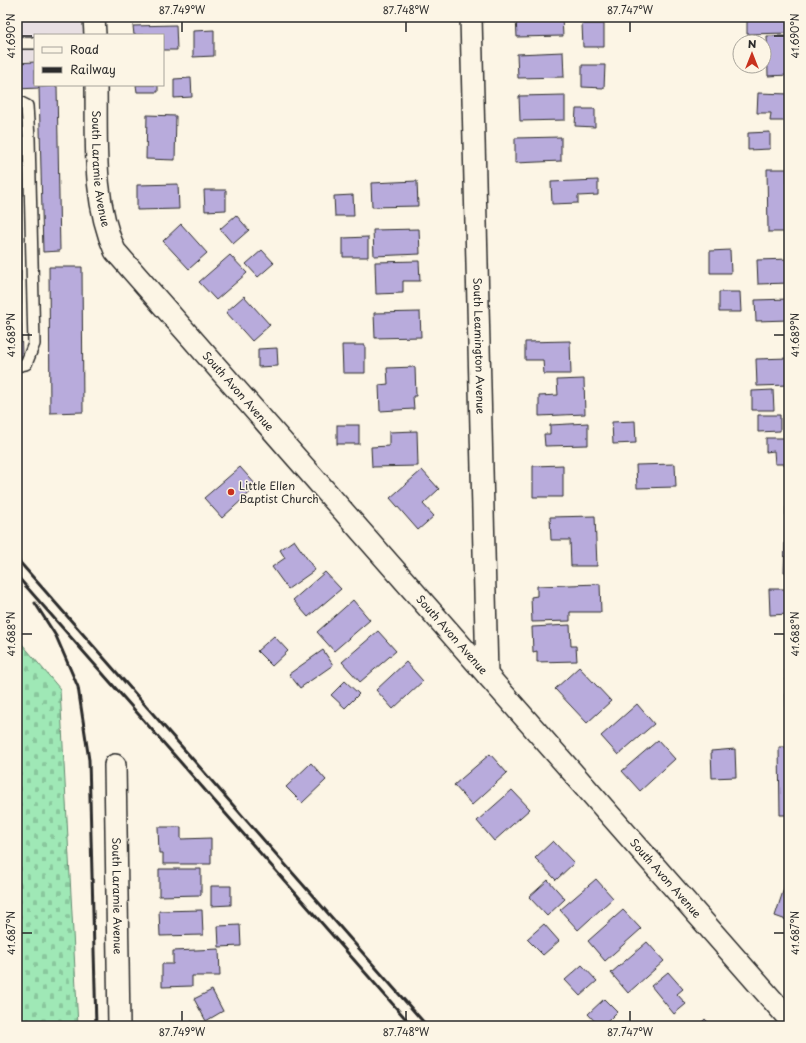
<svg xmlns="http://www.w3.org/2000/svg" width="806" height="1043" viewBox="0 0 806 1043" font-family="'Playpen Sans',sans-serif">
	<defs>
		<pattern id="cemetery-stones" width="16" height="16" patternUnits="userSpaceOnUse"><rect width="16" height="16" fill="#9fe8b6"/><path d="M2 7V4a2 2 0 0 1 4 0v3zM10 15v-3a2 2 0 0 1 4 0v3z" fill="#89c79d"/></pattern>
	</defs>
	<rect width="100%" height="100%" fill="#fcf5e5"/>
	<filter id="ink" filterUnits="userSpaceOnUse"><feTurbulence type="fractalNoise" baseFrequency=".025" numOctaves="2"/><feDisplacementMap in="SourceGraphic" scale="8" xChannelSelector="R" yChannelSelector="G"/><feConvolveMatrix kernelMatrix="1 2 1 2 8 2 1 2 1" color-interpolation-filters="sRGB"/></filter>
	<g filter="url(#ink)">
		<polygon fill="#e8dfe2" points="17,17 82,17 83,35 35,35 35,61 17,62"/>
		<polygon fill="url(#cemetery-stones)" stroke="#658a70" points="17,638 60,689 78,1026 17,1026"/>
		<g fill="#b8abdc" stroke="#2b2b2b">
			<polygon points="516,17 562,17 563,36 517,37"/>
			<polygon points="747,17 789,17 789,33 747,34"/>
			<polygon points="582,24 604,24 604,47 583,47"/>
			<polygon points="176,25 177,50 163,50 163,35 134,35 133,26"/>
			<polygon points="214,30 214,56 193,57 193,31"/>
			<polygon points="767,36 789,36 789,75 768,76"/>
			<polygon points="563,52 564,77 518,78 517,54"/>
			<polygon points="35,62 35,85 39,85 39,88 17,89 17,63"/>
			<polygon points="582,65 605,65 604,88 582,87"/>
			<polygon points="191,78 192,97 174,98 174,79"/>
			<polygon points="136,85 158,85 158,92 137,92"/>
			<polygon points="57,86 60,251 43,252 39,87"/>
			<polygon points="758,93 789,94 789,121 770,121 771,113 757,113"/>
			<polygon points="565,95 565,120 520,121 519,96"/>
			<polygon points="576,109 595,109 595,127 575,126"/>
			<polygon points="147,115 176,116 175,160 146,159"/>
			<polygon points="770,132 770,149 748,150 748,133"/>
			<polygon points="561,137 561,161 515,163 515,138"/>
			<polygon points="767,169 787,169 787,190 789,190 789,232 768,232"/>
			<polygon points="598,180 598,195 578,196 578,203 552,204 551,182"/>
			<polygon points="417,181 418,206 372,207 371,183"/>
			<polygon points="178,184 179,209 137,210 137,185"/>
			<polygon points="204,190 226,190 226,210 205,211"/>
			<polygon points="353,195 354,216 335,216 334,196"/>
			<rect x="17" y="215" width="2" height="34"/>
			<polygon points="236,215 249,230 233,244 220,229"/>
			<polygon points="181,224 207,253 189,269 163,241"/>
			<polygon points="419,229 420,254 374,256 373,230"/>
			<polygon points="368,237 368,257 343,257 343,238"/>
			<polygon points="262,250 274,263 258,277 246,264"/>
			<polygon points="730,250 731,273 710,273 710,251"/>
			<polygon points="230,255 247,273 216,300 199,282"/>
			<polygon points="789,259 789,283 758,284 757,260"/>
			<polygon points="419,261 420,281 403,281 403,293 376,294 375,262"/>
			<polygon points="49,267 82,267 83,412 50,413"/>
			<polygon points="21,270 21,305 17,305 17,271"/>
			<polygon points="719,292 740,292 741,312 719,312"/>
			<polygon points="244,296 270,325 252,341 226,312"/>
			<polygon points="789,299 789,320 756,321 755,300"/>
			<polygon points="420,312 421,337 375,338 374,313"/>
			<polygon points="17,324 21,324 22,357 17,357"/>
			<polygon points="570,341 571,374 544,374 543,360 525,360 525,342"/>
			<polygon points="342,345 365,345 365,373 343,373"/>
			<polygon points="277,348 278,366 258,367 258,349"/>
			<polygon points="789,358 789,385 757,386 756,359"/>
			<polygon points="415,367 416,396 413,396 414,409 380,411 379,385 388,384 387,368"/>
			<polygon points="584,379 585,414 539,416 539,396 558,395 557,380"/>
			<polygon points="773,390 774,410 752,410 752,391"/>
			<polygon points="758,415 780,415 780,431 758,432"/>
			<polygon points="635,421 636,443 613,444 612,422"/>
			<polygon points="588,423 588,445 545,446 544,434 550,434 550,425"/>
			<rect x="337" y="425" width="22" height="19"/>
			<polygon points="417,431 418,466 372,467 371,447 389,446 389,432"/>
			<polygon points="766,438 789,438 789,464 775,464 774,451 766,452"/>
			<polygon points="675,464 676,487 637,488 636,465"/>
			<polygon points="563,465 563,497 533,497 533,466"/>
			<polygon points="240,467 257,486 222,518 204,498"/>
			<polygon points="422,470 439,489 423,504 434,516 418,530 390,498"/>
			<polygon points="786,507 789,508 789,572 784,572"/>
			<polygon points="595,516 597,566 571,566 570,540 551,540 550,517"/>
			<polygon points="294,540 315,570 288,589 272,567 285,558 280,550"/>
			<polygon points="325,572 341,589 308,617 293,600"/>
			<polygon points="600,584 601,612 570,612 570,621 532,622 531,597 537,596 537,586"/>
			<polygon points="769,589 789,589 789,614 770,615"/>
			<polygon points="353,600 370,620 334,651 317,632"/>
			<polygon points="570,625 571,646 576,646 577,661 537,662 537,651 533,652 532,627"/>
			<polygon points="378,631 396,651 360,682 342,662"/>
			<polygon points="274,636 288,651 272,666 257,651"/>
			<polygon points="323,650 333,665 300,688 289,674"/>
			<polygon points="406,662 423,681 393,709 376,690"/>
			<polygon points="785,665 789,665 789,729 787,729"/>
			<polygon points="579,667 611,701 587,723 555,689"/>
			<polygon points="345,681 359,694 345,708 331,695"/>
			<polygon points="637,704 654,724 618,755 601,736"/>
			<polygon points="658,740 675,759 640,791 622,771"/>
			<polygon points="779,747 789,747 789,815 780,815"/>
			<polygon points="735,749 736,777 712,778 711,751"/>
			<polygon points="490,754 507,773 472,805 454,785"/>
			<polygon points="311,763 326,780 302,803 286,787"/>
			<polygon points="512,790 530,809 494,841 477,821"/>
			<polygon points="158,827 181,827 181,839 211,838 211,864 163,864 163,853 159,853"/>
			<polygon points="553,841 574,863 556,880 535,858"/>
			<polygon points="159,869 201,869 201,895 159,896"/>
			<polygon points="789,873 789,921 775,916"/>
			<polygon points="596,879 613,898 578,930 560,910"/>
			<polygon points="548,880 565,899 547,916 529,897"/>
			<polygon points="211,886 231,886 231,905 211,906"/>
			<polygon points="202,910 203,935 160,936 159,911"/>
			<polygon points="623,910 641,929 605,961 588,941"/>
			<polygon points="544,924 559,941 543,955 527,939"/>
			<polygon points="240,925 241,946 219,947 218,926"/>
			<polygon points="647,942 664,961 628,993 611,973"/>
			<polygon points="219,949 220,976 192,976 192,986 162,987 162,964 173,964 173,951"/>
			<polygon points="582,965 597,981 580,996 565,980"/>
			<polygon points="668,972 683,989 677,994 686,1004 674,1014 651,986"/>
			<polygon points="212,990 223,1011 206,1021 194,999"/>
			<polygon points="604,999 617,1012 603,1026 599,1026 588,1014"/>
			<polygon points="705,1019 712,1026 698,1026"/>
			<polygon points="192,1021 195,1026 184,1026"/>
		</g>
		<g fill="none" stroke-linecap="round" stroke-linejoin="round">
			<g stroke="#2b2b2b" stroke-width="14">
				<g id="lane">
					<polyline points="17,43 35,43"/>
					<polyline points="17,101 27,106 29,139 34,344 26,364 17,366"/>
				</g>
			</g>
			<g stroke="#2b2b2b" stroke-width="24">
				<g id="street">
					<polyline points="94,17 95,35"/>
					<path id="s1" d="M471,17L487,675"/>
					<path id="s2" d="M96,85C97,141 92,199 115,251L789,1019"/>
					<path id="s3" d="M115,765L119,1026"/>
				</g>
			</g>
			<use href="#lane" stroke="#fcf5e5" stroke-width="11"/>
			<use href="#street" stroke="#fcf5e5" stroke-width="21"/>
			<g stroke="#2b2b2b" stroke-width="3">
				<polyline points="17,559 427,1026"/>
				<polyline points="17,576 412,1026"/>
				<polyline points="35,603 56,636 78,687 89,760 96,1026"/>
			</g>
		</g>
	</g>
	<path fill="none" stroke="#2b2b2b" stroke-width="1.5" d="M182,22V32M406,22V32M630,22V32M22,36H32M774,36H784M22,335H32M774,335H784M22,634H32M774,634H784M22,933H32M774,933H784M182,1011V1021M406,1011V1021M630,1011V1021"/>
	<circle fill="#c8321e" stroke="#fcf5e5" stroke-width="1.5" cx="231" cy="492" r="4"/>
	<g text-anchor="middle" stroke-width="3" stroke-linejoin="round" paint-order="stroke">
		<g font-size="11" fill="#2b2b2b" stroke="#fcf5e5">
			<text dy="4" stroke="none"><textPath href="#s2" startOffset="84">South Laramie Avenue</textPath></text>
			<text dy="4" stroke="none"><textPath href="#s1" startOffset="329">South Leamington Avenue</textPath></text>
			<text dy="4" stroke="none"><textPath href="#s2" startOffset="355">South Avon Avenue</textPath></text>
			<text dy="4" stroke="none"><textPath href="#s2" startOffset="679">South Avon Avenue</textPath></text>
			<text dy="4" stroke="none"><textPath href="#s2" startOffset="1003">South Avon Avenue</textPath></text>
			<text dy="4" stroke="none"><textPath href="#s3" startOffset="131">South Laramie Avenue</textPath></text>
		</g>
		<g font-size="11" fill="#2b2b2b" stroke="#fcf5e5" text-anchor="start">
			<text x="239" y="490">Little Ellen<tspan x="239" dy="13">Baptist Church</tspan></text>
		</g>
	</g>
	<rect width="806" height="1043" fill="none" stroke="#fcf5e5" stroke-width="44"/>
	<rect x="34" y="34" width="130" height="52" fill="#fcf5e5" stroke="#a8a49b"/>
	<rect x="42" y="47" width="20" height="6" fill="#fcf5e5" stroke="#a8a49b"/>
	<text x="70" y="54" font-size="12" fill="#2b2b2b">Road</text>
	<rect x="42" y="67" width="20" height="6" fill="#2b2b2b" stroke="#a8a49b"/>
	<text x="70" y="74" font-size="12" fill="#2b2b2b">Railway</text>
	<g transform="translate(752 54)"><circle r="19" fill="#fcf5e5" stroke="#a8a49b"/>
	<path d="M0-3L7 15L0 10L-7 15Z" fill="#c8321e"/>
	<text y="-6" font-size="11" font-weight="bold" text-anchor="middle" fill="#2b2b2b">N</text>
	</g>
	<rect x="22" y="22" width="762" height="999" fill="none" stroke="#2b2b2b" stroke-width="1.5"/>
	<g font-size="10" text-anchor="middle" fill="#2b2b2b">
		<text x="182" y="14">87.749°W</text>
		<text x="406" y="14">87.748°W</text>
		<text x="630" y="14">87.747°W</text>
		<text transform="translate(11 36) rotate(-90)" y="4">41.690°N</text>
		<text transform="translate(795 36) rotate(-90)" y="4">41.690°N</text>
		<text transform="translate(11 335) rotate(-90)" y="4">41.689°N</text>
		<text transform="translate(795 335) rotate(-90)" y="4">41.689°N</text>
		<text transform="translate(11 634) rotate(-90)" y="4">41.688°N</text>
		<text transform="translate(795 634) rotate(-90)" y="4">41.688°N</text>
		<text transform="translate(11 933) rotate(-90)" y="4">41.687°N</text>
		<text transform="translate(795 933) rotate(-90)" y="4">41.687°N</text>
		<text x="182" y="1036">87.749°W</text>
		<text x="406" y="1036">87.748°W</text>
		<text x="630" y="1036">87.747°W</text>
	</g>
</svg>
